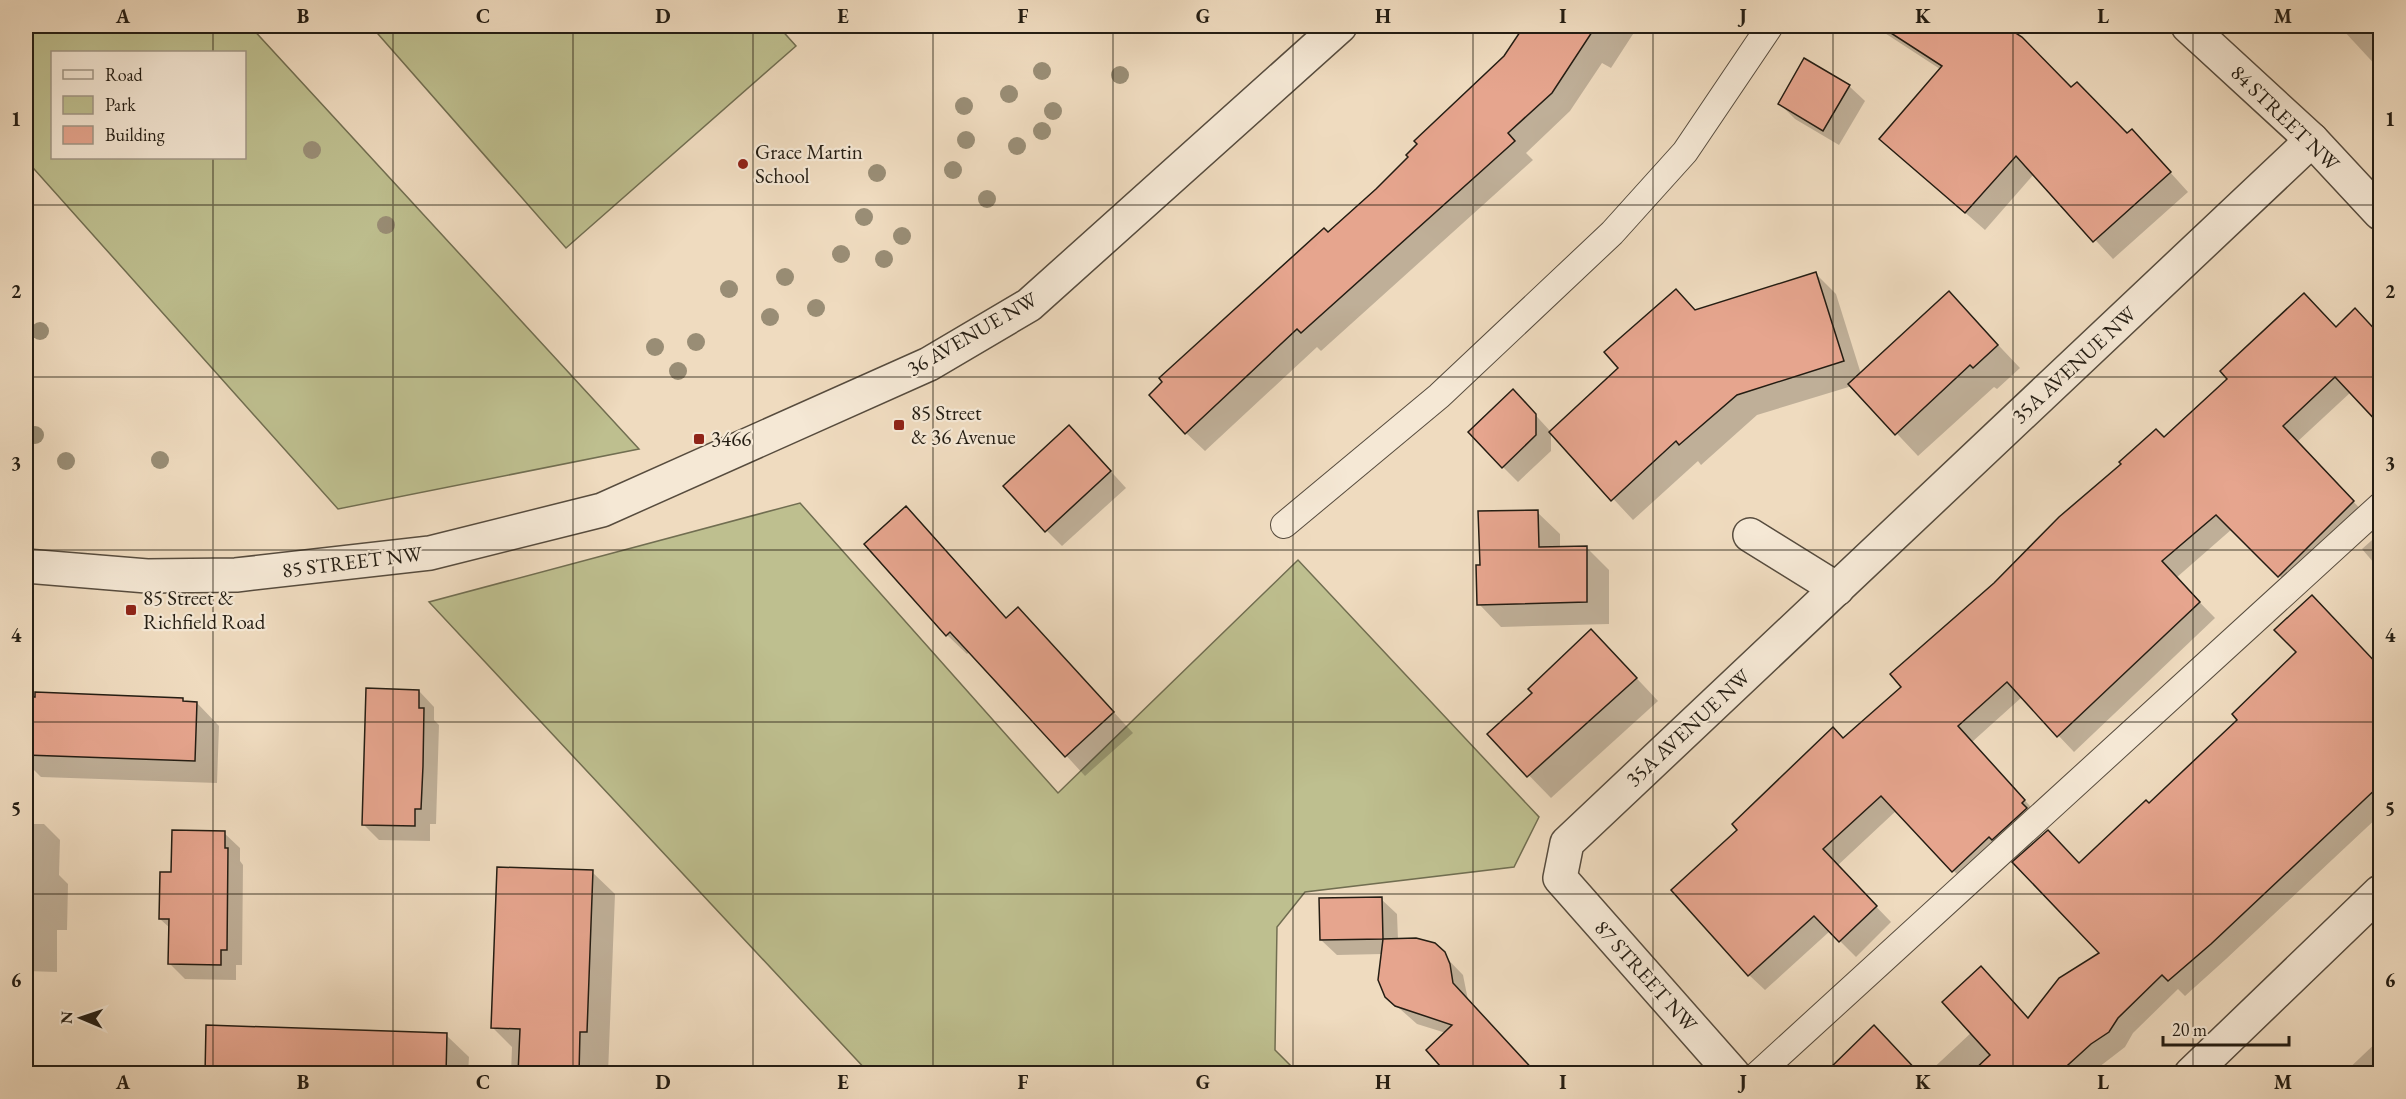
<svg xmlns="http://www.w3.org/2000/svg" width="2406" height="1099" viewBox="0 0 2406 1099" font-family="'EB Garamond',serif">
	<rect width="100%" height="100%" fill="#efdbbf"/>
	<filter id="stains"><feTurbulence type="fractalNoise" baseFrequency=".00333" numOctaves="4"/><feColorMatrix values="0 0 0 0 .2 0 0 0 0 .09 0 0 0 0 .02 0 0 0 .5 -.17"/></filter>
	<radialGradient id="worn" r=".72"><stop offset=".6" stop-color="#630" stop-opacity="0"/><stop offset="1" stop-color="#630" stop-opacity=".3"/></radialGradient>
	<g fill="#bebf8f" stroke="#716e51" stroke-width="1.5" fill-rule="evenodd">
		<path d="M26,26H250L639,449L338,509L26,160ZM52,52H244V158H52Z"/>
		<polygon points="371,26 778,26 796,46 566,248"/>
		<polygon points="800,503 1058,793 1298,560 1539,817 1514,867 1305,892 1277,927 1275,1050 1298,1073 869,1073 429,602"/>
	</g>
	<g fill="#0003">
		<polygon points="1526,26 1630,26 1635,31 1611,68 1602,63 1570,111 1526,153 1533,160 1321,351 1317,347 1205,451 1186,433 1328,234 1377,190 1505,57"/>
		<polygon points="1874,26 2002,26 2021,38 2072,89 2150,150 2188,192 2113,259 2034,174 1985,230 1881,139 1940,69"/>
		<polygon points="2348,26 2380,26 2380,70 2343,30"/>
		<polygon points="1849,86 1865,101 1839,145 1795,119 1780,104"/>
		<polygon points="1816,274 1836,294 1861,374 1949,293 2020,368 1997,389 1994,387 1918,456 1852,386 1757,415 1701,465 1698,461 1633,520 1551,432 1551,451 1518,482 1503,467 1528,407 1551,432 1620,368 1676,291 1696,311"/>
		<polygon points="2371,326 2380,336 2380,423 2351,392 2297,442 2368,517 2295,591 2232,529 2176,578 2215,618 2074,752 2022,697 1972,742 2039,816 1968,886 1897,810 1837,866 1891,922 1856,957 1830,931 1765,990 1749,975 1844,740 2164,439 2336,328"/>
		<polygon points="1085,443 1126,488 1062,546 1046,530"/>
		<polygon points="906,508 1007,619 1037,629 1133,733 1085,776 970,651 967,654 947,635"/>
		<polygon points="1537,512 1560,534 1560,548 1586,547 1609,570 1609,624 1501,627 1479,604 1481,567"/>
		<polygon points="2380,533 2380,570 2362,549"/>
		<polygon points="2327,613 2380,669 2380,815 2226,959 2185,996 2178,989 2133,1033 2125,1047 2090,1074 1927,1074 1972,1032 2029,1019 2102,953 2080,864 2149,805 2240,720 2298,653"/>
		<polygon points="1613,653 1658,701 1551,798 1489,734"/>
		<polygon points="419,691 434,707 434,720 439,725 436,824 430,824 430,841 379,840 363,824"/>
		<polygon points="26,698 182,699 186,703 197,703 219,726 217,783 41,777 26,762"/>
		<polygon points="26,824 44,824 60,840 59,875 68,884 67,930 57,930 57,972 26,971"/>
		<polygon points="224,833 240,848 240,861 243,865 242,965 236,965 236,980 185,979 169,963 170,928 160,919 173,874"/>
		<polygon points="592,872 615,894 608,1074 511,1074 512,1047 493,1028"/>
		<polygon points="1381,899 1397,914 1398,940 1434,945 1463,975 1468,1000 1536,1074 1446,1033 1417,1024 1391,1001 1382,954 1337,955 1321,940"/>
		<polygon points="446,1035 469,1057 468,1074 206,1074"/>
		<polygon points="2380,1039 2380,1074 2343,1074"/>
	</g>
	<g fill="#e6a58e" stroke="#241d13" stroke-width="1.5">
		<polygon points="1524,26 1596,26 1552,93 1508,133 1515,141 1301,333 1297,329 1185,434 1149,395 1162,382 1159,378 1324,228 1328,232 1376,189 1408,157 1406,155 1417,144 1414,141 1504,56"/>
		<polygon points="1880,26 2005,26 2022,37 2071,87 2077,82 2127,133 2132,129 2171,172 2093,242 2016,156 1965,213 1879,139 1942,66"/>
		<polygon points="1804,58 1850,85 1823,131 1778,104"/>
		<polygon points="1816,272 1844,361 1737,395 1679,445 1676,441 1611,501 1549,432 1618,368 1604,352 1676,289 1695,310"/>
		<polygon points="1949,291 1998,345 1973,368 1970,365 1895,435 1848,384"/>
		<polygon points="2304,293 2336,327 2355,308 2380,335 2380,425 2335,377 2283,426 2354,501 2278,577 2216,515 2162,561 2200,602 2057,737 2007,682 1958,726 2025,800 2022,803 2027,808 1992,840 1989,837 1952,872 1881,796 1823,849 1877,906 1839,942 1814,916 1748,976 1671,890 1737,830 1732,824 1833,727 1843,738 1901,687 1890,674 1994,583 2059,517 2121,464 2119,462 2156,429 2164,437 2227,379 2220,371"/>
		<polygon points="1513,389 1536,414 1536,435 1502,468 1468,432"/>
		<polygon points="1069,425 1111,471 1045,532 1003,486"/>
		<polygon points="906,506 1006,618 1018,607 1114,712 1065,757 950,632 946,636 864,544"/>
		<polygon points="1538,510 1539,547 1587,546 1587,602 1477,605 1476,565 1480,565 1478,511"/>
		<polygon points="2312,595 2380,667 2380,785 2211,944 2168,981 2162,975 2118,1018 2109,1032 2091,1044 2058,1074 1970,1074 1990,1055 1942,1002 1981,966 2028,1018 2059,978 2099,953 2012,862 2048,830 2079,863 2146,800 2149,803 2237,720 2232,714 2296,652 2274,630"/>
		<polygon points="1591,629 1637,678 1527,777 1487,734 1532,693 1528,689"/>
		<polygon points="366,688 419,690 419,708 424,708 423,766 421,809 415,809 415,826 362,825"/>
		<polygon points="35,692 183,698 183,701 197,702 195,761 26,755 26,697 35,697"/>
		<polygon points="172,830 225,831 225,848 228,848 227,950 221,950 221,965 168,964 169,919 159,919 160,872 171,872"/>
		<polygon points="497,867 593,870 587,1032 580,1032 579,1074 518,1074 520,1029 491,1028"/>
		<polygon points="1382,897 1383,939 1320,940 1319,898"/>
		<polygon points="1416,938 1435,943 1445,952 1450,964 1453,983 1537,1074 1447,1074 1426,1050 1452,1025 1395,1006 1385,997 1378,980 1383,939"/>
		<polygon points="206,1025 447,1033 446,1074 205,1074"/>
		<polygon points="1874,1025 1920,1074 1824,1074"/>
	</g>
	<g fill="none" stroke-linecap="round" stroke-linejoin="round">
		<g stroke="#574c3e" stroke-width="28">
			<g id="service">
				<polyline points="1284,525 1439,396 1612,233 1685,152 1770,26"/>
				<polyline points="1758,1074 2380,506"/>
			</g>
		</g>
		<g stroke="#574c3e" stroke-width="36">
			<g id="minor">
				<polyline points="2188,26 2312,140 2380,213"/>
				<polyline points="1750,535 1837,589"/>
				<polyline points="1733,1074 1560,878 1567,843 2312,140"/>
				<polyline points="2191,1074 2380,892"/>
			</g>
		</g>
		<g stroke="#574c3e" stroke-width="36">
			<polyline id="tertiary" points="26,566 147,576 236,575 430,553 602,510 929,364 1029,305 1340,26"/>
		</g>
		<use href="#service" stroke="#f5e8d5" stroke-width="26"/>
		<use href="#minor" stroke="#f5e8d5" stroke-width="33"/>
		<use href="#tertiary" stroke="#f5e8d5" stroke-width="33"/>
	</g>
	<g fill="#998d75">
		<circle cx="1042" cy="71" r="9"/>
		<circle cx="1120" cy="75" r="9"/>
		<circle cx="1009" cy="94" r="9"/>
		<circle cx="964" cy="106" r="9"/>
		<circle cx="1053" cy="111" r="9"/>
		<circle cx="1042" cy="131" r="9"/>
		<circle cx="966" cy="140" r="9"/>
		<circle cx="1017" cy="146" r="9"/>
		<circle cx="312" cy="150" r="9"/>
		<circle cx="953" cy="170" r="9"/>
		<circle cx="877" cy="173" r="9"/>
		<circle cx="987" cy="199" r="9"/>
		<circle cx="864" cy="217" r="9"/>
		<circle cx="386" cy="225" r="9"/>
		<circle cx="902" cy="236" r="9"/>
		<circle cx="841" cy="254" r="9"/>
		<circle cx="884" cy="259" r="9"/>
		<circle cx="785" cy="277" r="9"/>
		<circle cx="729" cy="289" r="9"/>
		<circle cx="816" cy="308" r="9"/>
		<circle cx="770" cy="317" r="9"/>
		<circle cx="40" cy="331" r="9"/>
		<circle cx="696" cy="342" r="9"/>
		<circle cx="655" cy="347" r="9"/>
		<circle cx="678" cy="371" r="9"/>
		<circle cx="35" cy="435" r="9"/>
		<circle cx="160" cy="460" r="9"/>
		<circle cx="66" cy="461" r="9"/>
	</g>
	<path fill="none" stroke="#241d13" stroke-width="1.5" stroke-opacity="0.55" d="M213,26V52M393,26V1074M573,26V1074M753,26V1074M933,26V1074M1113,26V1074M1293,26V1074M1473,26V1074M1653,26V1074M1833,26V1074M2013,26V1074M2193,26V1074M213,158V1074M26,205H2380M26,377H2380M26,550H2380M26,722H2380M26,894H2380"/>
	<g fill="#8f2418" stroke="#f5e8d5" stroke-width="2">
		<circle cx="743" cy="164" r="6"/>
		<rect x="893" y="419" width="12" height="12" rx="3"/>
		<rect x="693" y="433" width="12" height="12" rx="3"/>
		<rect x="125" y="604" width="12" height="12" rx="3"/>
	</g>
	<g text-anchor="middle" stroke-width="4.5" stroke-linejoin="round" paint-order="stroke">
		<g font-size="21" fill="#241d13" stroke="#f5e8d5">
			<text transform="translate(2285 118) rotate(44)" y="7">84 STREET NW</text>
			<text transform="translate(972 334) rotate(-30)" y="7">36 AVENUE NW</text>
			<text transform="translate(2074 365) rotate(-43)" y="7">35A AVENUE NW</text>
			<text transform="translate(352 562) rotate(-7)" y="7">85 STREET NW</text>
			<text transform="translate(1688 728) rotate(-43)" y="7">35A AVENUE NW</text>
			<text transform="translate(1646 976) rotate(48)" y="7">87 STREET NW</text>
		</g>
		<g font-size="21" fill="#241d13" stroke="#f5e8d5" text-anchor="start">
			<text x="755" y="159">Grace Martin<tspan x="755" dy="24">School</tspan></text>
			<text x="911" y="420">85 Street<tspan x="911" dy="24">&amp; 36 Avenue</tspan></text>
			<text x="711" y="446">3466</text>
			<text x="143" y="605">85 Street &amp;<tspan x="143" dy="24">Richfield Road</tspan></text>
		</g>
	</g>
	<rect width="2406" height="1099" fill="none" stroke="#efdbbf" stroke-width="66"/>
	<rect x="51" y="51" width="195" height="108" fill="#f5e8d5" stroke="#a19787" stroke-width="1.5"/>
	<rect x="63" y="70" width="30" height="9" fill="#f5e8d5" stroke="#a19787" stroke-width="1.5"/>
	<text x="105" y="81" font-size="18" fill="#241d13">Road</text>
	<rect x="63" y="96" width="30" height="18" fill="#bebf8f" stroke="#a19787" stroke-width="1.5"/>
	<text x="105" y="111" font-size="18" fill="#241d13">Park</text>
	<rect x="63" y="126" width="30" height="18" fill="#e6a58e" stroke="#a19787" stroke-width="1.5"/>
	<text x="105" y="141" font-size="18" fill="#241d13">Building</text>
	<g transform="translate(81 1018) rotate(272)" stroke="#f5e8d5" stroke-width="4.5" paint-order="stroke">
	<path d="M0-4.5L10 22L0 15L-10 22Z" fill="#241d13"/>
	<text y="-9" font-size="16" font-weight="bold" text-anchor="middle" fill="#241d13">N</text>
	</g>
	<path d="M2163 1036v9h126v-9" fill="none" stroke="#241d13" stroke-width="3"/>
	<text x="2172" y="1036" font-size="18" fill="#241d13" stroke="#f5e8d5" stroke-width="4.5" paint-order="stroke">20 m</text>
	<rect x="33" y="33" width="2340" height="1033" fill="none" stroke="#241d13" stroke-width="2"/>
	<g font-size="20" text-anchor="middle" font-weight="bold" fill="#241d13">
		<text x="123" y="23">A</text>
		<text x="303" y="23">B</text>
		<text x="483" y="23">C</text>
		<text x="663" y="23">D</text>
		<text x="843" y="23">E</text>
		<text x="1023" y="23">F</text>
		<text x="1203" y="23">G</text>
		<text x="1383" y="23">H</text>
		<text x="1563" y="23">I</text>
		<text x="1743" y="23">J</text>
		<text x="1923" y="23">K</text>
		<text x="2103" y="23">L</text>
		<text x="2283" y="23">M</text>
		<text x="16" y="126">1</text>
		<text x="2390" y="126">1</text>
		<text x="16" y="298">2</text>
		<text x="2390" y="298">2</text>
		<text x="16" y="470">3</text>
		<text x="2390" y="470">3</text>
		<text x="16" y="642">4</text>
		<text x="2390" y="642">4</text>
		<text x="16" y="815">5</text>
		<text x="2390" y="815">5</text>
		<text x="16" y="987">6</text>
		<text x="2390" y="987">6</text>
		<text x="123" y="1089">A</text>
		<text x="303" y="1089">B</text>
		<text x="483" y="1089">C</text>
		<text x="663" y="1089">D</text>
		<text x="843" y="1089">E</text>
		<text x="1023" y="1089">F</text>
		<text x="1203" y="1089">G</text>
		<text x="1383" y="1089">H</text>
		<text x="1563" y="1089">I</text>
		<text x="1743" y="1089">J</text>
		<text x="1923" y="1089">K</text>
		<text x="2103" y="1089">L</text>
		<text x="2283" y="1089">M</text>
	</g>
	<rect width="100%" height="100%" filter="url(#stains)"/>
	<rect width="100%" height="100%" fill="url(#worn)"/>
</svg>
